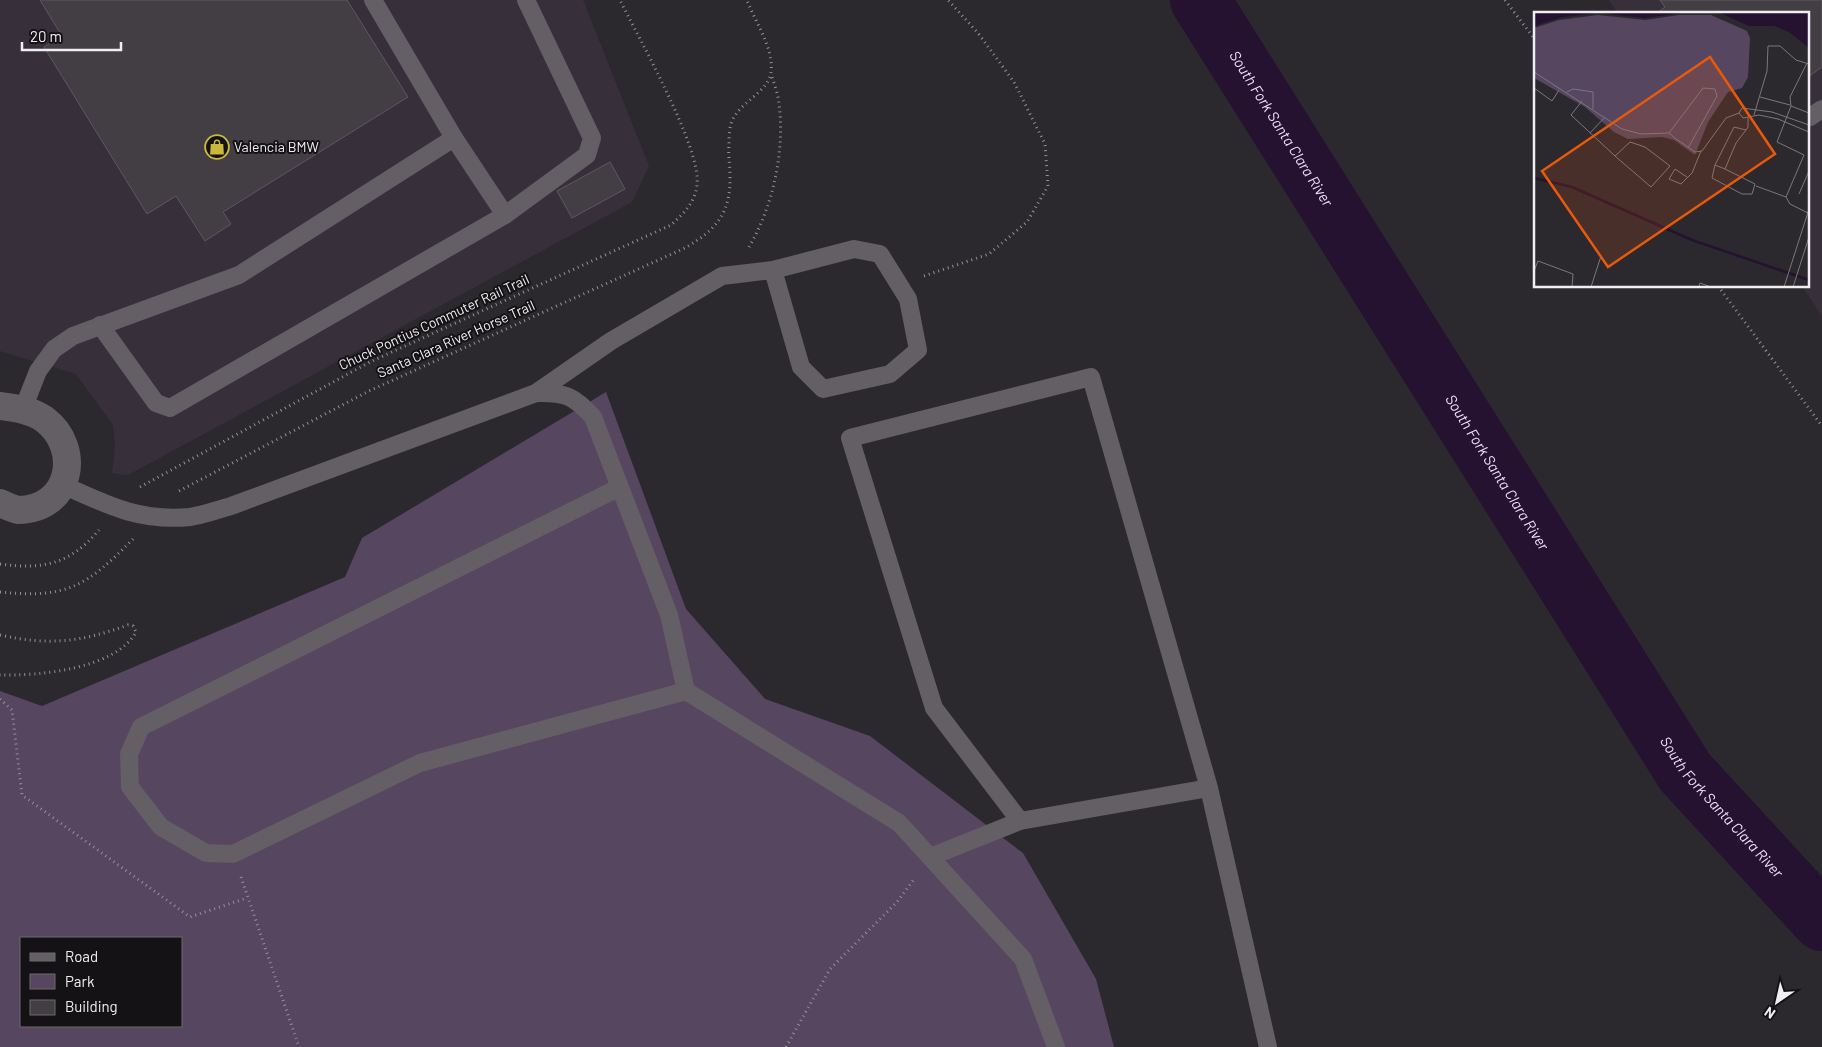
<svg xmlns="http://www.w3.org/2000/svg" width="1822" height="1047" viewBox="0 0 1822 1047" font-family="Barlow,sans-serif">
	<rect width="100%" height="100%" fill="#2c292e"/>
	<g fill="#37303b">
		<polygon points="0,0 583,0 649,166 632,202 128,475 112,473 115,446 113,425 76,374 0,351"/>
		<polygon points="1609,0 1822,0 1822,316 1802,286 1808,286 1808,14 1618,14"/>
	</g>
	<path fill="#564660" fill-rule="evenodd" d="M606,392L686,609L765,699L870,736L1023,853L1096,979L1114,1047H0V691L42,706L345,577L362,538ZM21,938H181V1026H21Z"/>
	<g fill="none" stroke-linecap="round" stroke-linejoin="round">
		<path stroke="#251130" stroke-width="60" id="s1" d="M1200,0L1685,772L1822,921"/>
	</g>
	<g fill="#423e44" stroke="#5d595f">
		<polygon points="40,0 347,0 408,97 223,212 231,224 205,241 176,196 147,214 44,47 62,36"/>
		<polygon points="1660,0 1822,0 1822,67 1808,77 1808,14 1656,14 1665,7"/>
		<polygon points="610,162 625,189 572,218 557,191"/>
	</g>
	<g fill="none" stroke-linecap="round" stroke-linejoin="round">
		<g stroke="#939195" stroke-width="3" stroke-dasharray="1 4" stroke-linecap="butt">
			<polyline points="1505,0 1536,41"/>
			<path d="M749,247C773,206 785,152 779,103C778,94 774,83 771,74"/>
			<polyline points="924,276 989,254 1027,222 1048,186 1045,144 1014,82 978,33 948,0"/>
			<polyline points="1718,286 1822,426"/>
			<path d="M140,487L370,362L671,225C683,214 695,203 697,185C702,149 638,37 620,0"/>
			<path d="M179,491L369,391L685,248C716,230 731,213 730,176C730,165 728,155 729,145C729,137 729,126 733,119C741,102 769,91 771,72C774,48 755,22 747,0"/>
			<path d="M0,564C44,570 70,564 99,530"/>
			<path d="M0,592C67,599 87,586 133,539"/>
			<path d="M0,635C49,646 81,642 128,625L133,626L136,632C116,669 38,676 0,675"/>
			<polyline points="0,699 12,710 22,795 190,917 247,898"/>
			<polyline points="241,877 299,1047"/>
			<polyline points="786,1047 830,969 897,902 915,878"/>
		</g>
		<g stroke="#635f65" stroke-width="18">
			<polyline points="373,0 454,138"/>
			<polyline points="1810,117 1822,109"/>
			<polyline points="505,215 587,155 592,138 526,0"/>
			<polyline points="536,393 611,341 722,276 773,270 854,249 880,254 908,299 918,350 890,374 823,389 801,367 773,270"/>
			<polyline points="23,409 38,371 54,349 73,336 239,275 454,138 505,215 170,408 156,403 100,325"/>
			<path d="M63,485C107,505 140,522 190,517C203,515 218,510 231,506L536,393C565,392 574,396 593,417L669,615L686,691L420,763L233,854L206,853L161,827L130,787L129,754L141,727L620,487"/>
			<polyline points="686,691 899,823 1023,959 1056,1047"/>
			<polyline points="1209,788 1020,821 934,708 850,438 1091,377 1209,788 1268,1047"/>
			<polyline points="930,857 1020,821"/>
		</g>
		<path stroke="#635f65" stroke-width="28" d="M0,406C15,408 31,410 44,419C83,448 71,510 18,510C12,509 5,505 0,503"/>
	</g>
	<defs>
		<g id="shop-ring" transform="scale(1.25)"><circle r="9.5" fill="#141215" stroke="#cbba39" stroke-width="1.5"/><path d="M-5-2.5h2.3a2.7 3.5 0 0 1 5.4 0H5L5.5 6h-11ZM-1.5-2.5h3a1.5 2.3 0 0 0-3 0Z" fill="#cbba39"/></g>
	</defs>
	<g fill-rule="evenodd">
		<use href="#shop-ring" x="217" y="147"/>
	</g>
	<g text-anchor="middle" stroke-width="4" stroke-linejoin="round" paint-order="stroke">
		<g font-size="14" fill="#f0eef1" stroke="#141215" text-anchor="start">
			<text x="234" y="152">Valencia BMW</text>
		</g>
		<g font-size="14" fill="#f0eef1" stroke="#141215">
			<text transform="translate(434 322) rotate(-25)" y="5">Chuck Pontius Commuter Rail Trail</text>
			<text transform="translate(456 339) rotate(-24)" y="5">Santa Clara River Horse Trail</text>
		</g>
		<g font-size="15" font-style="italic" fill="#f0daff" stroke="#141215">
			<text dy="5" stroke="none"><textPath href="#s1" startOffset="152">South Fork Santa Clara River</textPath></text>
			<text dy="5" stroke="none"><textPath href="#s1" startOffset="558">South Fork Santa Clara River</textPath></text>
			<text dy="5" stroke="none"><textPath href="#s1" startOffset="962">South Fork Santa Clara River</textPath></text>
		</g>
	</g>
	<g transform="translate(1534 12)">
		<rect width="275" height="275" fill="#2c292e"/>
		<path d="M64,3L111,8L145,3H177L213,19L216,26L214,65L208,76L194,80L174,110L161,143L140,128L128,125L94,127L80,120L51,95L0,66V16L25,8Z" fill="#564660"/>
		<path d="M0,0H155L111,6L65,1L29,5L0,14ZM184,0H275V36L255,20L240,14H215Z" fill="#251130"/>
		<path fill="none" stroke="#251130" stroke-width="2.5" d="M0,166L38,175L158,228L275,268"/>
		<path fill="none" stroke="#7a787c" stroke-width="1" d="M273,51L256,85L257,94L243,130L270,143L252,185L256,192L274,201M0,60L88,117L107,122L135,121M0,76L18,89L25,78M33,80L39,77L59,80V97M226,85L256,93M48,89L37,103L81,144L117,175L136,154L111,135L96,130L81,144M257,94L275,101M205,101L209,106L225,103L244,107L275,120M220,103L233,59L234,34H246L262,48L275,52M212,118L200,115L181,153L191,157L202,131L212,118L214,115V106M56,121L71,105M154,136L183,84L181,77L169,76L135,121L142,127L161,140L168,139L192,106L205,101L208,96L238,100L275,113M181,153L178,166L208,182H218L221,172L191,157M153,165L141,157L135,167L147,172L158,161L167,139M222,174L252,185M265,182L275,159M0,259L4,249L39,262L38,275M57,275L67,244M165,275L166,271L177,275M250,275L275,197M259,275L275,225"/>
		<path fill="#e8590c" fill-opacity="0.15" stroke="#e8590c" stroke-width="2.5" d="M176,45L241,142L74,255L8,159Z"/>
		<rect width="275" height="275" fill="none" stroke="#f0eef1" stroke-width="2.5"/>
	</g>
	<rect x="20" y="937" width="162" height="90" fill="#141215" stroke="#6c6a6d"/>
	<rect x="30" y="953" width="25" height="8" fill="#635f65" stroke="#6c6a6d"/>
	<text x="65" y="962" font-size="15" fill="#f0eef1">Road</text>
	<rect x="30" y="974" width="25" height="15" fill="#564660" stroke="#6c6a6d"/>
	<text x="65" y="987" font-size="15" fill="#f0eef1">Park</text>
	<rect x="30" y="1000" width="25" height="15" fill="#423e44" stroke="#6c6a6d"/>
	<text x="65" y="1012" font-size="15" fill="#f0eef1">Building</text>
	<g transform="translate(1777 1002) rotate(214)" stroke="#141215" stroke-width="4" paint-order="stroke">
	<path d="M0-4L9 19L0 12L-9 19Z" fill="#f0eef1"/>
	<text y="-8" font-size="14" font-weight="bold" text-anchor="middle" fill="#f0eef1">N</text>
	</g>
	<path d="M22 42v8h99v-8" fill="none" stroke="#f0eef1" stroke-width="2.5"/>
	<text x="30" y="42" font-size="15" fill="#f0eef1" stroke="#141215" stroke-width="4" paint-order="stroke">20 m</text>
</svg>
